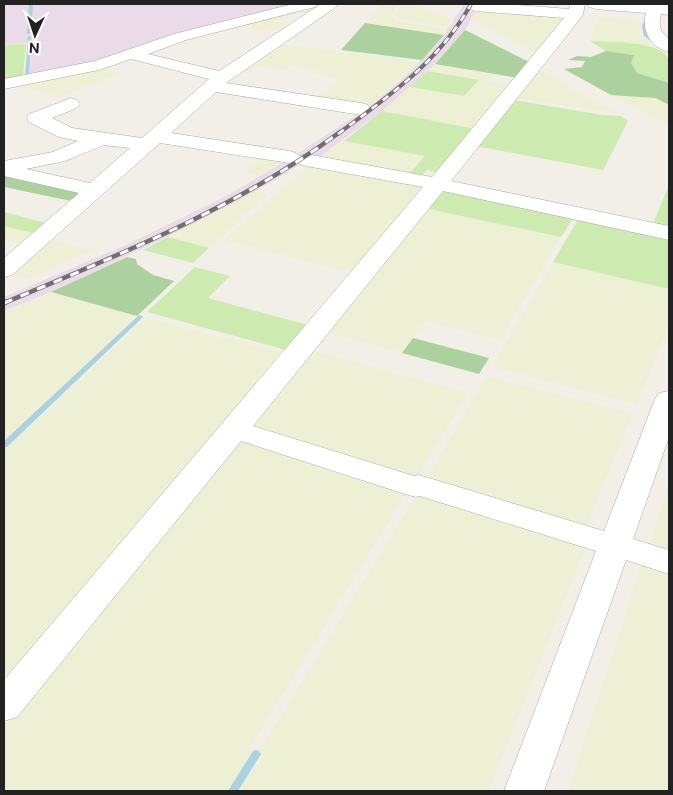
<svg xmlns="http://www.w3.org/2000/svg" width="673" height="795" viewBox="0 0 673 795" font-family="'Public Sans',sans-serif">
	<rect width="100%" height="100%" fill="#f2efe9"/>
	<g fill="#ebdbe8">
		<polygon points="4,4 296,4 174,36 94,63 29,76 31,43 4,45"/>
		<polygon points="464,5 478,7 465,30 428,71 382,111 315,160 294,156 364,110 400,81 430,52"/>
		<polygon points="289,159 304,162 241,200 182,230 51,292 4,311 4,297 126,245 226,196"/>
	</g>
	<g fill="#eef0d5">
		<polygon points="316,4 327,4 310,14 298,12 278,22 289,25 278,31 266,28 259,31 234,25"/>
		<polygon points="383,4 397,4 390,16 395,20 448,29 444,35 365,23"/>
		<polygon points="401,4 419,4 454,21 449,27 401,20 395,14"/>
		<polygon points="477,8 569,15 538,55 471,19"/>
		<polygon points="599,17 640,21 639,25 641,36 655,46 590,41"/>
		<polygon points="279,44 378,56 420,62 364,110 317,101 338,78 313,74 317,70 290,66 285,70 246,65"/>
		<polygon points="435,64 495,74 488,81 512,86 476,129 382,111 410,87 464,96 478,80 428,71"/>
		<polygon points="98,67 119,74 59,97 14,85"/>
		<polygon points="538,70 543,72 616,113 514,98"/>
		<polygon points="611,95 656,98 669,105 669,125"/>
		<polygon points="344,141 425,156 407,176 315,160"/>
		<polygon points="266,155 289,159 260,176 245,173"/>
		<polygon points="312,163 427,187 354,273 224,240"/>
		<polygon points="256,191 268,194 209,248 168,237"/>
		<polygon points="424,208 561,237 500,340 425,321 402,353 322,331"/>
		<polygon points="4,226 33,233 19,244 4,240"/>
		<polygon points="49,240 94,250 27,279 10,274"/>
		<polygon points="553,262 669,289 669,326 637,404 492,367"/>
		<polygon points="51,292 137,316 4,440 4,311"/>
		<polygon points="146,318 284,353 248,400 4,691 4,451"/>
		<polygon points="307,349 468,393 414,482 245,424"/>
		<polygon points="487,376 633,414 585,529 426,480"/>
		<polygon points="244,441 407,492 248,751 251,753 228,791 4,791 4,723 230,442"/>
		<polygon points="669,485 669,556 647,549"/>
		<polygon points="418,492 587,544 489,791 240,791 262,755 258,753"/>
		<polygon points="651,563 669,569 669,791 568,791 641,566"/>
	</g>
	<g fill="#cdebb0">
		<path d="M590,41C608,42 655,41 666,55C671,62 669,75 669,83L637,73L631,63L633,55L606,51Z"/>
		<polygon points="26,44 23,77 4,82 4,45"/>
		<polygon points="428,71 479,80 464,96 410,87"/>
		<polygon points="513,100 603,115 621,116 628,121 603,170 476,146"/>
		<polygon points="382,111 476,129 440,173 427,170 420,178 407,176 425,156 344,141"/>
		<polygon points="669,185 669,229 652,226"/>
		<polygon points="443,190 574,217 561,237 424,208"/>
		<polygon points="4,212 46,223 33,233 4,226"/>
		<polygon points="579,218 669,237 669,289 553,262"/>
		<polygon points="168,237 209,248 193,263 143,250"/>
		<polygon points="195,267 230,276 208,298 312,326 286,350 147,312"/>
	</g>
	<g fill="#add19e">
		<polygon points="365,23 444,35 422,60 341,50"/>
		<polygon points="465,30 531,63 519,78 435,64"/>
		<polygon points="606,51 634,55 631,63 637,73 669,83 669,105 656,98 611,95 564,69 582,67 585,61 568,60 577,56 591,57"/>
		<polygon points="4,173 79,192 79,195 71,201 4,187"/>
		<polygon points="127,257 136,259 137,264 153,275 174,281 137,316 51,292"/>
		<polygon points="413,338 489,358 479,374 402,353"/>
	</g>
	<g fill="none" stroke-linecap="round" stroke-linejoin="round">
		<g fill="#aad3df" fill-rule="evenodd">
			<polygon points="29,4 33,4 31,33 29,34 27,33"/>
			<polygon points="647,16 649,17 646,27 648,35 657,42 657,44 655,44 644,36 642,27 645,17"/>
			<polygon points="28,36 31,37 29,77 27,78 25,77"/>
			<polygon points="140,315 142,316 143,317 142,318 7,447 4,447 4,441 138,316"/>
			<polygon points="256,750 259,751 261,754 238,791 228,791 253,751"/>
		</g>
		<g stroke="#a9a9a9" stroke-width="1">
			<g id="minor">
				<path d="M293,4H318L315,7L186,40L148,54L219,71L321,4H338L336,7L226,83L361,103L368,105L370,109L368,113L361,115L216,92L171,133L289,151L296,153L299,156L306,154L432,177L564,18L475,11L470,9L467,6L469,4H504L569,9L571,4H585L583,14L573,28L451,181L669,226V240L443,191L253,426L414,476L418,475L429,478L604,531L655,399L659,393L669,391V437L633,539L669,550V574L626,560L544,791H504L596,551L420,496L416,497L405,494L241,441L17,717L4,721V680L423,187L306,166L299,164L296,161L289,163L160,143L12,275L4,277V258L79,193L4,176V161L53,152L78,141L59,137L29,122L27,118L29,114L71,98L77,100L80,104L77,108L52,118L72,128L142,138L209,79L131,59L99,70L4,89V79L95,61L174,34ZM104,145L130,148L90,183L26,169L65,161Z"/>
				<path d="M587,4H664L669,5V15L661,14C658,26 660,32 669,39V52C651,48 641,30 646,13L595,9L590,7Z"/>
			</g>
		</g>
		<use href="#minor" fill="#fff" fill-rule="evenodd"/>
		<g stroke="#707070" stroke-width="4">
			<path id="rail-far2" d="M338,134C390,95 439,62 471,4"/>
		</g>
		<g stroke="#707070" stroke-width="4.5">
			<path id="rail-far1" d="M4,303C119,255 239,207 340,132"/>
		</g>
		<g stroke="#707070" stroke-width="5.5">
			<polyline id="rail" points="4,303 6,302"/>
		</g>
		<use href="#rail-far2" stroke="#fff" stroke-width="2.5" stroke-dasharray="7" stroke-linecap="butt"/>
		<use href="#rail-far1" stroke="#fff" stroke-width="3" stroke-dasharray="9" stroke-linecap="butt"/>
		<use href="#rail" stroke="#fff" stroke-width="4" stroke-dasharray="11" stroke-linecap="butt"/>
	</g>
	<rect width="673" height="795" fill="none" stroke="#222222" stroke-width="10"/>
	<g transform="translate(35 35) rotate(183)" stroke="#ffffff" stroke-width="4" paint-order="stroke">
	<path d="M0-4L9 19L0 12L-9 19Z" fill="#222222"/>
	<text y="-8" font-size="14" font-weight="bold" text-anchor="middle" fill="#222222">N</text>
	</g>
</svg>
